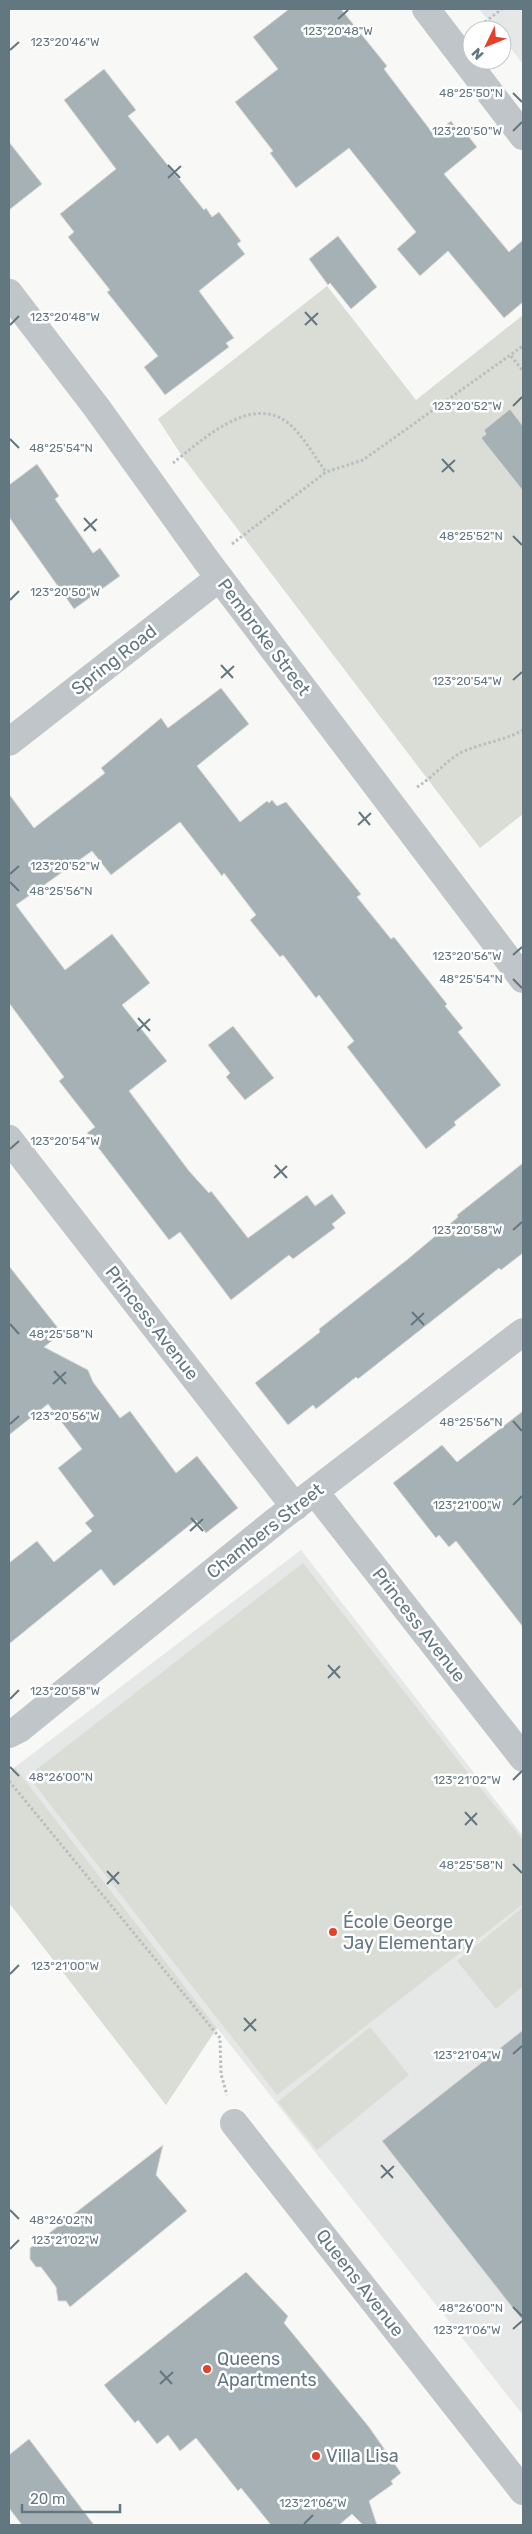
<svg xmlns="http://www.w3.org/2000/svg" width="532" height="2534" viewBox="0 0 532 2534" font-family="Rubik,sans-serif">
	<rect width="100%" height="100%" fill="#f8f8f6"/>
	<g fill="#e6e8e7">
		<polygon points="479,9 523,9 523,64 502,37 502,30 496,30"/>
		<polygon points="301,1550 523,1836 523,2415 217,2028 15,1767"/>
	</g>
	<g fill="#d9ddd5">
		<polygon points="327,286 416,400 523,315 523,814 480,848 182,456 158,419"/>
		<polygon points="303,1563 469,1774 523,1840 523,1904 277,2095 28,1776"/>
		<polygon points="15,1767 217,2028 166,2105 9,1903 9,1773"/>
		<polygon points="523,1907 523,1986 496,2009 457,1961"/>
		<polygon points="370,2027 409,2075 317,2150 278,2102"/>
	</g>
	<g fill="#a6b1b5" stroke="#dadad8">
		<polygon points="289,9 341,9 387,66 384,69 434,135 451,121 457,129 460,126 477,147 444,174 509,252 523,240 523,302 504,318 448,251 420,276 397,249 416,232 349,148 296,188 270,153 273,151 235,102 278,69 253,37"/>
		<polygon points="104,69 136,110 128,116 204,210 206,208 212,217 219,212 241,241 237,244 245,254 199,291 234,338 226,343 229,347 165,395 144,367 158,356 107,292 110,290 68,237 74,232 60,214 116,169 64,100"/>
		<polygon points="9,142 42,184 9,210"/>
		<polygon points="338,236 377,287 351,309 330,283 328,285 309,259"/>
		<polygon points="510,409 523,426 523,491 481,438 486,434 484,430"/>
		<polygon points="37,464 59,496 55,499 93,553 100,548 120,576 74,609 9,517 9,485"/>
		<polygon points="221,688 249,724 197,766 240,822 267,801 269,803 272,800 277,806 286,802 361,894 357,897 391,939 394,937 447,1004 445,1006 463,1028 458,1032 501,1085 454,1122 456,1125 426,1149 347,1047 354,1041 319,995 316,998 283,955 280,957 250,920 256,915 224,873 222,876 180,822 111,875 92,851 16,905 65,970 112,934 150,983 122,1005 167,1061 129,1091 189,1171 209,1193 211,1191 248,1238 307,1195 315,1206 332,1194 346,1213 332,1224 335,1228 293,1259 289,1255 231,1300 180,1232 169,1240 87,1133 95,1127 59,1081 64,1077 9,1003 9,794 34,828 105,773 101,768 161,718 168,728"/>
		<polygon points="233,1026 274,1078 245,1100 226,1077 230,1073 208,1045"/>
		<polygon points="523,1163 523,1253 501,1270 499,1268 358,1379 356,1377 316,1409 313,1405 288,1425 255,1383 320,1332 319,1329 408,1259 458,1217 457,1215"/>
		<polygon points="9,1266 62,1333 44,1347 88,1370 93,1382 120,1418 130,1411 176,1473 197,1456 238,1508 206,1533 196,1520 114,1586 101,1569 9,1644 9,1563 37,1541 54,1562 92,1531 85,1523 94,1516 58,1468 82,1449 48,1404 9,1435"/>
		<polygon points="523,1411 523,1627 456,1541 449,1547 439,1535 436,1538 393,1483 442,1445 457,1462"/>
		<polygon points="523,2030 523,2321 382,2141"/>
		<polygon points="163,2145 156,2175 187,2211 70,2307 66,2301 58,2301 56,2287 41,2267 36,2267 30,2259 30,2248"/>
		<polygon points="246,2272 288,2316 284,2323 369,2427 401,2473 391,2481 393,2484 369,2501 377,2525 363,2525 352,2514 339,2525 271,2525 241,2488 238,2491 196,2438 180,2451 168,2435 157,2444 138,2420 135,2423 104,2385"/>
		<polygon points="29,2439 94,2525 22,2525 9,2508 9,2455"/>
	</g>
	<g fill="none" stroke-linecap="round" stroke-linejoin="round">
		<g stroke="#b9bec0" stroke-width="3" stroke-dasharray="2.5 2.5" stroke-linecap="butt">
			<polyline points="477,28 502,9"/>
			<polyline points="511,356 523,371"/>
			<path d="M173,463C201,441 251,393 288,423C303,435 314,456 326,472"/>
			<polyline points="232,544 326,472 363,460 523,346"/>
			<path d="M417,787C432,778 445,762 460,753C481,743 504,741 523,730"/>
			<polyline points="9,1781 220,2038 221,2074 227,2095"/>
		</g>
		<g stroke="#bfc5c8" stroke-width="28">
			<polyline points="426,9 523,136"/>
			<polyline points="9,293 97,408 206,560 523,979"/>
			<polyline points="9,742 219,578"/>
			<polyline points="9,1139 295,1507"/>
			<polyline points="315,1492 523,1758"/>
			<polyline points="9,1734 19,1729 277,1520 523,1332"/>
			<polyline points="234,2123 523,2491"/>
		</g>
	</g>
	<path fill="none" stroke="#637781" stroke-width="2" d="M338,19L348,10M10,50L19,42M513,93L522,102M513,131L522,122M168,165L180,178M168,178L181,166M305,312L317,325M10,325L19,316M305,325L318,313M513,406L522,397M10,439L19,448M442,459L454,472M442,472L455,460M84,518L96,531M84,531L97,519M513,536L522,545M10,600L19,591M221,665L233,678M221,678L234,666M513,680L522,672M359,812L370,825M358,825L371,813M10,874L19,866M10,882L19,891M513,955L522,947M513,979L522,988M138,1018L150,1031M137,1031L150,1019M10,1149L19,1141M275,1165L287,1178M274,1178L287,1166M513,1230L522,1222M412,1312L424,1325M10,1324L19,1334M411,1325L424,1313M54,1371L66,1384M53,1384L66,1372M513,1421L522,1431M10,1424L19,1416M513,1505L522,1496M191,1518L203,1531M190,1531L203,1519M328,1665L340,1678M328,1678L340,1666M10,1699L19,1690M10,1767L19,1776M513,1780L522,1771M465,1812L477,1825M465,1825L477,1813M513,1864L522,1873M107,1871L119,1884M107,1884L119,1872M10,1974L19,1965M244,2018L256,2031M244,2031L256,2019M513,2054L522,2046M381,2165L393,2178M381,2178L394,2166M10,2210L19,2219M10,2249L19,2240M513,2307L522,2316M513,2329L522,2321M160,2371L172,2384M160,2384L173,2372M304,2524L313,2515"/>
	<g fill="#e54029" stroke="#fff" stroke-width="2">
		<circle cx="333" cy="1932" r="5"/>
		<circle cx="207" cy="2369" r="5"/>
		<circle cx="316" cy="2456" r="5"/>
	</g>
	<g text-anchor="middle" stroke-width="5" stroke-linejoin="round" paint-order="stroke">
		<g font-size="18" fill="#637781" stroke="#fff">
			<text transform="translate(264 637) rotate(53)" y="6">Pembroke Street</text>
			<text transform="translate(114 660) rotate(-38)" y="6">Spring Road</text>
			<text transform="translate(152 1323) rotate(52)" y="6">Princess Avenue</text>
			<text transform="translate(265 1531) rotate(-38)" y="6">Chambers Street</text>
			<text transform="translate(419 1625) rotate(52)" y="6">Princess Avenue</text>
			<text transform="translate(360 2283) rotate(52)" y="6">Queens Avenue</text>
		</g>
		<g font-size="18" fill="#637781" stroke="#fff" text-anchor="start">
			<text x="343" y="1928">École George<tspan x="343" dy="21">Jay Elementary</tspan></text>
			<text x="217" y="2365">Queens<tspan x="217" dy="21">Apartments</tspan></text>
			<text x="326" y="2462">Villa Lisa</text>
		</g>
	</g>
	<g font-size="12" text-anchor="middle" fill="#637781" stroke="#fff" stroke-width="5" stroke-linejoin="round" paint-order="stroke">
		<text x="338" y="35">123°20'48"W</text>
		<text x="65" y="46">123°20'46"W</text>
		<text x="471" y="97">48°25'50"N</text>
		<text x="467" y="135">123°20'50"W</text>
		<text x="65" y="321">123°20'48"W</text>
		<text x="467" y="410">123°20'52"W</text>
		<text x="61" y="452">48°25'54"N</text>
		<text x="471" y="540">48°25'52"N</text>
		<text x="65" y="596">123°20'50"W</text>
		<text x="467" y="685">123°20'54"W</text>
		<text x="65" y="870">123°20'52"W</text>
		<text x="61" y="895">48°25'56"N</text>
		<text x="467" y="960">123°20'56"W</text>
		<text x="471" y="983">48°25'54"N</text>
		<text x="65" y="1145">123°20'54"W</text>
		<text x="467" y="1234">123°20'58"W</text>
		<text x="61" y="1338">48°25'58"N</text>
		<text x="65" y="1420">123°20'56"W</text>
		<text x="471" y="1426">48°25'56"N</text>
		<text x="467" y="1509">123°21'00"W</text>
		<text x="65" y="1695">123°20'58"W</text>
		<text x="61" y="1781">48°26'00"N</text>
		<text x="467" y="1784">123°21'02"W</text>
		<text x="471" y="1869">48°25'58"N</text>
		<text x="65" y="1970">123°21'00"W</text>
		<text x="467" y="2059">123°21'04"W</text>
		<text x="61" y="2224">48°26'02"N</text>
		<text x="65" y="2244">123°21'02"W</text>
		<text x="471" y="2312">48°26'00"N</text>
		<text x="467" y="2334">123°21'06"W</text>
		<text x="313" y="2507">123°21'06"W</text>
	</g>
	<rect width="532" height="2534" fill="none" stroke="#637781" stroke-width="20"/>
	<g transform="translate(487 45) rotate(227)"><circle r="24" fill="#ffffff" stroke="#c1c9cd"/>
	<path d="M0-4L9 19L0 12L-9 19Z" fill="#e54029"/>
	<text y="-8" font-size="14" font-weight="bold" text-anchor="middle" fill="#637781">N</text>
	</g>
	<path d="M22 2504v8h98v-8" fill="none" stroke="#637781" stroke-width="2.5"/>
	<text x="30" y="2504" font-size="15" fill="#637781" stroke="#ffffff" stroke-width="4" paint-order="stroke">20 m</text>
</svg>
